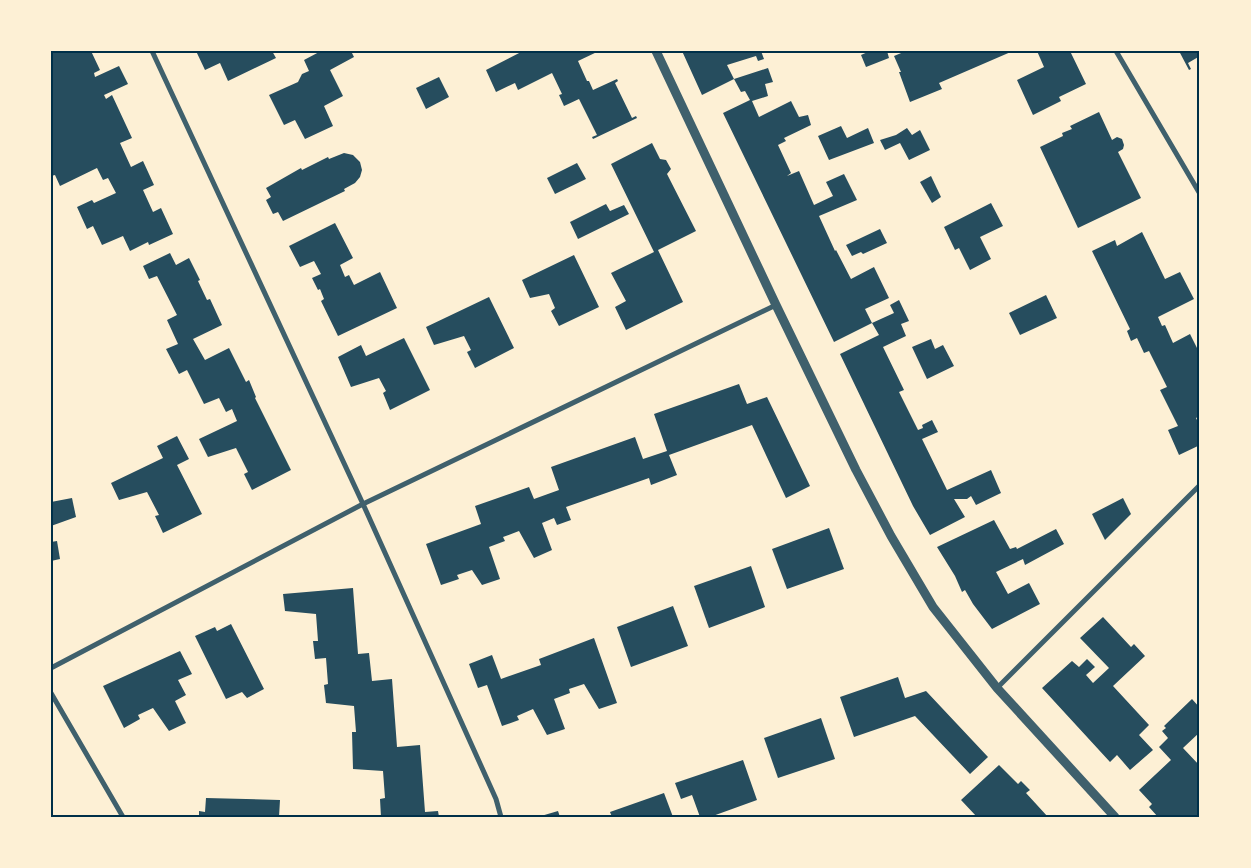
<svg xmlns="http://www.w3.org/2000/svg" width="1251" height="868" viewBox="0 0 1251 868" font-family="'Open Sans',sans-serif">
	<rect width="100%" height="100%" fill="#fdf0d5"/>
	<g fill="#264d5e">
		<polygon points="51,51 91,51 100,70 94,73 95,77 119,66 128,84 104,95 106,99 112,95 132,138 120,143 131,167 143,161 154,185 143,190 153,212 161,208 173,234 149,245 148,242 130,251 123,236 102,245 93,226 87,229 77,207 92,200 94,203 116,193 108,178 103,180 97,168 60,186 55,175 51,176"/>
		<polygon points="196,51 272,51 276,58 228,81 220,63 205,70"/>
		<polygon points="321,51 351,51 354,57 330,70 343,96 324,106 333,126 305,139 295,120 284,125 269,95 298,82 302,74 309,71 304,60"/>
		<polygon points="523,51 599,51 578,61 587,81 589,81 593,90 617,79 618,81 615,83 632,118 636,116 637,118 593,139 592,137 597,135 579,99 564,106 559,95 562,94 552,73 518,90 515,83 496,92 486,70"/>
		<polygon points="682,51 761,51 764,59 758,61 756,56 727,65 734,79 768,68 773,82 765,84 768,96 752,101 759,117 791,101 799,117 808,115 811,125 784,138 786,141 778,145 791,173 787,176 799,171 814,205 833,196 826,182 844,174 857,200 819,216 835,251 836,250 851,279 874,267 889,298 865,309 872,323 834,342 723,113 750,100 745,91 741,92 734,79 702,95"/>
		<polygon points="870,51 887,51 889,58 866,67 861,55"/>
		<polygon points="906,51 1013,51 939,83 942,89 910,102 899,72 901,72 894,56"/>
		<polygon points="1037,51 1070,51 1086,84 1059,97 1061,101 1033,115 1017,80 1044,67"/>
		<polygon points="1179,51 1200,51 1200,56 1188,63 1191,69 1189,70"/>
		<polygon points="439,77 449,97 426,109 416,88"/>
		<polygon points="1099,112 1112,140 1117,137 1122,139 1124,145 1123,149 1118,152 1141,198 1078,228 1040,147 1063,136 1062,133 1072,129 1070,126"/>
		<polygon points="841,126 847,138 868,128 874,143 829,160 818,136"/>
		<polygon points="907,128 912,135 920,130 930,150 909,160 900,143 885,150 880,140 896,135"/>
		<polygon points="652,143 660,159 666,160 671,169 667,174 696,231 658,250 683,302 626,330 615,307 626,301 611,273 654,252 611,164"/>
		<polygon points="344,153 353,155 360,162 362,170 360,177 355,183 344,189 345,191 283,221 278,212 273,214 266,200 271,197 266,188 301,168 302,170 328,157 329,159"/>
		<polygon points="577,163 586,179 555,194 547,178"/>
		<polygon points="931,176 941,197 932,203 920,182"/>
		<polygon points="991,203 1003,226 980,237 991,259 970,270 959,248 955,250 944,227"/>
		<polygon points="606,204 610,211 624,205 629,214 578,239 570,222"/>
		<polygon points="335,223 353,258 340,265 345,277 349,275 354,285 380,272 397,308 338,336 321,301 324,299 320,289 318,290 312,278 321,274 314,261 300,267 289,246"/>
		<polygon points="880,229 887,243 863,254 861,252 852,256 846,245"/>
		<polygon points="1142,232 1165,279 1180,272 1194,299 1158,317 1162,326 1165,325 1173,343 1190,334 1200,354 1200,416 1196,418 1200,426 1200,430 1197,432 1200,437 1200,445 1179,455 1168,430 1178,426 1160,390 1167,387 1149,351 1144,353 1137,338 1131,341 1127,331 1130,329 1092,251 1115,240 1117,246"/>
		<polygon points="170,253 176,265 189,258 200,280 198,281 207,300 210,299 222,325 193,339 205,360 229,348 246,382 249,380 256,397 255,398 291,470 252,490 244,474 248,472 236,448 208,457 199,439 237,421 232,409 226,412 219,398 204,404 187,370 179,374 166,349 178,344 167,320 177,315 157,276 149,279 143,266"/>
		<polygon points="574,255 599,307 559,326 551,311 555,308 549,294 530,298 522,280"/>
		<polygon points="1046,295 1057,318 1020,335 1009,313"/>
		<polygon points="489,297 514,348 475,368 467,352 471,350 464,336 434,345 426,327"/>
		<polygon points="899,300 909,321 901,324 906,336 883,347 904,390 899,392 918,430 923,428 922,425 932,420 938,432 922,439 947,490 991,470 1001,493 976,505 971,496 967,499 954,499 965,517 930,535 913,506 840,354 879,335 872,323 894,313 890,305"/>
		<polygon points="404,338 430,390 390,410 383,393 386,391 379,378 351,387 338,357 361,345 366,356"/>
		<polygon points="931,339 935,349 943,345 954,366 927,379 912,347"/>
		<polygon points="739,384 747,404 767,397 810,486 786,498 752,425 669,455 677,475 651,485 649,478 566,507 571,520 557,525 554,518 542,523 552,550 534,558 519,531 503,537 505,541 489,547 500,579 482,585 472,570 457,575 459,579 441,585 426,544 481,524 475,506 529,487 534,499 559,490 551,467 635,437 643,459 667,451 654,414"/>
		<polygon points="177,436 189,459 177,465 202,514 163,533 155,516 159,515 147,492 119,500 111,483 163,458 157,446"/>
		<polygon points="72,498 76,517 51,526 51,502"/>
		<polygon points="1123,498 1131,514 1105,540 1092,514"/>
		<polygon points="994,520 1010,549 1016,547 1017,549 1056,529 1064,544 1025,565 1023,559 996,572 1008,594 1029,583 1040,604 992,629 973,604 965,590 962,592 955,576 937,547"/>
		<polygon points="829,528 844,569 787,589 772,549"/>
		<polygon points="57,541 60,559 51,561 51,542"/>
		<polygon points="751,566 765,607 709,628 694,586"/>
		<polygon points="353,588 358,654 369,653 372,681 392,679 397,747 420,745 425,812 438,811 439,817 381,817 380,799 385,798 383,771 353,769 352,732 356,732 354,706 326,703 324,685 328,684 326,658 315,659 313,641 318,641 316,614 285,611 283,594"/>
		<polygon points="673,606 688,646 631,667 617,627"/>
		<polygon points="1103,617 1131,647 1134,644 1145,656 1113,686 1149,725 1139,735 1153,750 1130,770 1117,755 1110,762 1042,688 1072,661 1079,667 1087,659 1095,667 1086,675 1093,683 1109,668 1080,638"/>
		<polygon points="231,624 264,689 247,698 242,692 226,699 195,636 215,627 217,631"/>
		<polygon points="594,638 617,703 599,709 584,684 569,689 570,693 554,699 565,729 547,735 533,709 517,716 519,720 502,726 487,685 478,688 469,664 492,655 501,679 541,665 539,659"/>
		<polygon points="180,651 192,674 178,680 186,695 175,701 186,723 169,731 153,708 138,715 140,719 124,728 103,686"/>
		<polygon points="898,677 905,698 926,691 988,757 970,774 915,716 854,737 840,697"/>
		<polygon points="1192,699 1200,708 1200,732 1183,748 1200,766 1200,817 1158,817 1149,807 1152,804 1139,790 1171,760 1159,747 1168,738 1162,731 1166,728 1164,726"/>
		<polygon points="821,718 835,759 778,778 764,738"/>
		<polygon points="743,760 757,800 710,817 700,817 692,795 681,799 675,783"/>
		<polygon points="999,765 1018,784 1021,781 1030,790 1026,793 1048,817 977,817 961,800"/>
		<polygon points="664,793 673,817 612,817 610,812"/>
		<polygon points="206,798 280,800 279,817 199,817 199,811 205,812"/>
		<polygon points="558,811 560,817 541,817 541,816"/>
	</g>
	<g fill="none" stroke-linecap="round" stroke-linejoin="round">
		<g stroke="#3f606c" stroke-width="5">
			<polyline points="152,51 363,504 496,799 501,817"/>
			<polyline points="1116,51 1200,194"/>
			<polyline points="51,668 363,504 776,305"/>
			<polyline points="997,688 1200,485"/>
			<polyline points="51,693 123,817"/>
		</g>
		<polyline stroke="#3f606c" stroke-width="9" points="656,51 776,305 856,470 891,536 933,607 997,688 1115,817"/>
	</g>
	<rect width="1251" height="868" fill="none" stroke="#fdf0d5" stroke-width="105"/>
	<rect x="52" y="52" width="1146" height="764" fill="none" stroke="#003049" stroke-width="2"/>
</svg>
